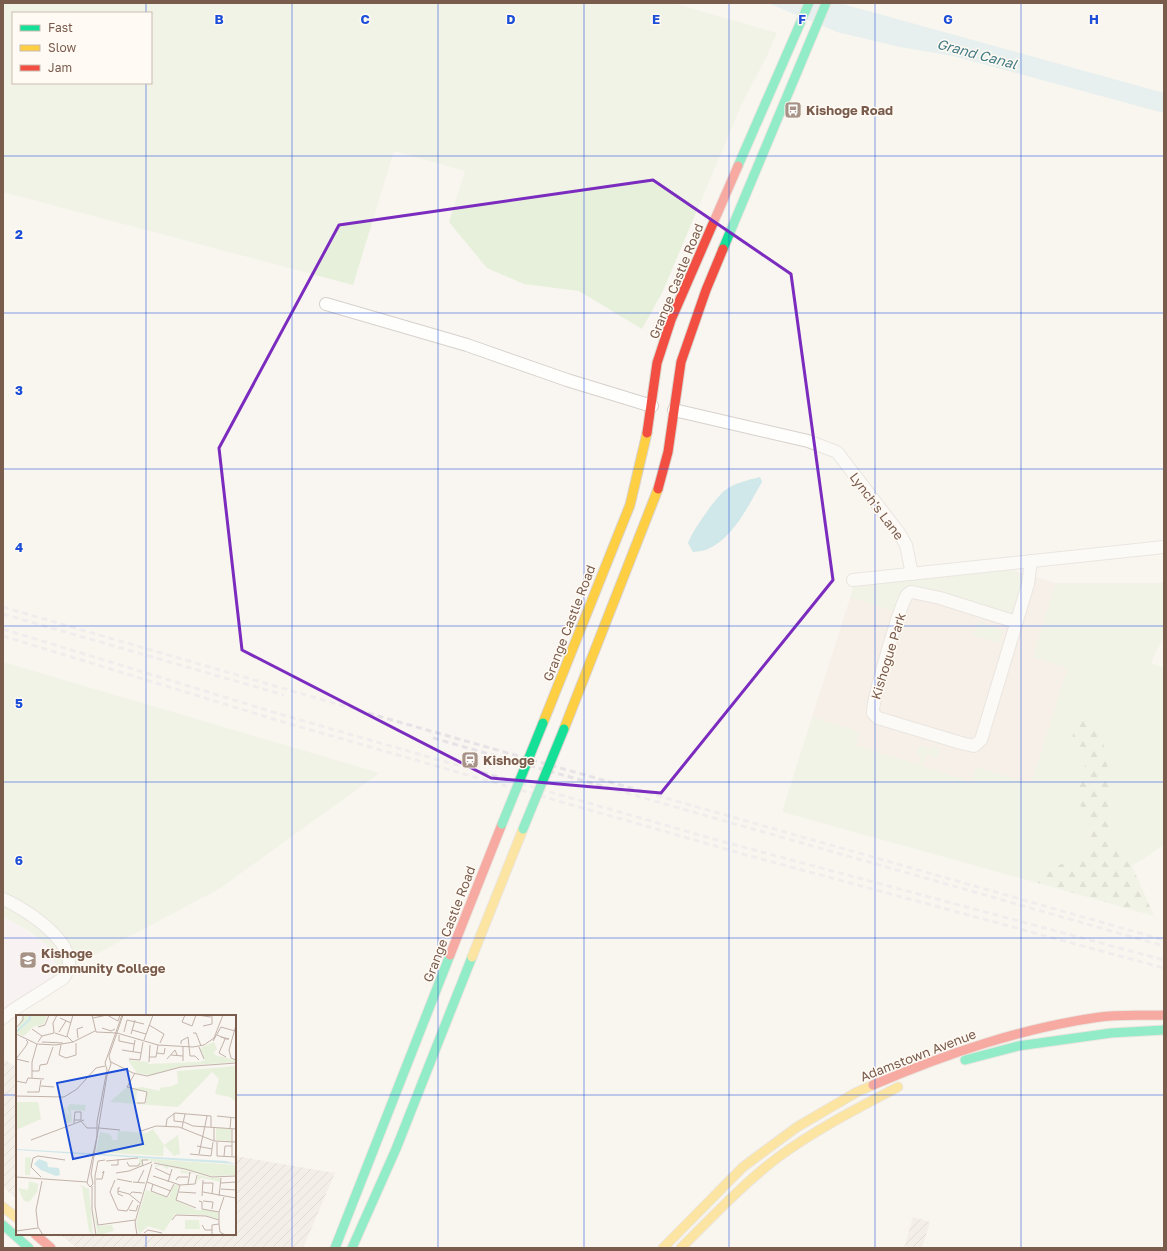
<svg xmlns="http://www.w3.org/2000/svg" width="1167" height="1251" viewBox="0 0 1167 1251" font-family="'Golos Text',sans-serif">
	<defs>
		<pattern id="industrial-furrows" width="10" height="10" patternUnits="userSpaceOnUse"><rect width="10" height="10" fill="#ede5e0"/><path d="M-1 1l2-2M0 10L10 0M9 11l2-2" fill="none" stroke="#c5bdb8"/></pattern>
		<pattern id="forest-firs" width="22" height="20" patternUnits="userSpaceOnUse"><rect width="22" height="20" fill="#e7f0db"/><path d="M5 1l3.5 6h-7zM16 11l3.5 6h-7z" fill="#c0c6b4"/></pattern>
	</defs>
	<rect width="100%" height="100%" fill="#f9f5f0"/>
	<polygon fill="#f2e8de" points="1013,570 1056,583 1033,657 1068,668 1031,784 977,767 972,782 856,745 859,732 812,717 854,586"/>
	<g fill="url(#industrial-furrows)">
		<polygon points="3,1059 17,1067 17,1199 3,1187"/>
		<polygon points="235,1156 335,1173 303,1248 77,1248 60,1234 235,1234"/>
		<polygon points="913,1217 930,1222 922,1248 904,1248"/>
	</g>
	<polygon fill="#f6eef6" points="4,916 47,945 56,966 51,978 3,1009"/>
	<g fill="#e7f0db" fill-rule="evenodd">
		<path d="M3,3H673L777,33L767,56L741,106L663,291L642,329L579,291L524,284L487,268L449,222L465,171L394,151L353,285L3,192ZM13,13H151V83H13Z"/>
		<polygon points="1013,570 1021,578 1024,585 1015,609 1007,614 915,587 896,612 850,597 854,586"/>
		<polygon points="1056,583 1164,583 1164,635 1151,663 1164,668 1164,845 1132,866 1109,844 1110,780 1076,715 1072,740 1089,752 1076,798 1095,825 1086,850 1031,881 782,812 812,717 857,731 859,734 856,745 918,765 922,756 917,753 919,745 931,749 932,746 940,748 937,758 926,754 922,766 971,782 976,767 1031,784 1068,668 1033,657"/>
		<polygon points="979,621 1003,631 1000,643 973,635"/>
		<polygon points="3,662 380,773 219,889 51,978 56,966 47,945 26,929 3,917"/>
	</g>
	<polygon fill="url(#forest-firs)" points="1076,715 1101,731 1110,780 1109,844 1132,866 1154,916 1031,881 1086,850 1095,826 1075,798 1089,753 1072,740"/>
	<g fill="#d0e8ea">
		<polygon points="768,3 839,3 1164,93 1164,113 953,56 900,47 837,32"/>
		<path d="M760,477L762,482C748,506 734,537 708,549C704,551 698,551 693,552L688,543C693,530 714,500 724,491C734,483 748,480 760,477Z"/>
	</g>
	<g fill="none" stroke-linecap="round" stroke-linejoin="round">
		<g stroke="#d7d1cb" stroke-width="14">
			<g id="street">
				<polyline points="326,304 467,345 567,380 652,406"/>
				<polyline points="674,410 808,441 837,452 899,533 906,545 912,574"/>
				<polyline points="853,580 1164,547"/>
				<path d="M1016,622L940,598L912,592C911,592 908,594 907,595C900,605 872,701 873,713L878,718L961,743L974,746L981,740L1028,584L1031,561"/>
				<path d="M3,899C24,908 87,947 64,977C61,981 55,983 51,986C35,997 18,1005 3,1018"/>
			</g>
		</g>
		<g stroke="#d9d2cb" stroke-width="11">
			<g id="fast">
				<polyline points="738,166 809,3"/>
				<polyline points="723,249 826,3"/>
				<polyline points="965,1060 1018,1046 1111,1033 1164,1030"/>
				<polyline points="3,1225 29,1248"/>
				<polyline points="335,1248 450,955"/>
				<polyline points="352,1248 396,1149 472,957"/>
			</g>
		</g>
		<g stroke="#d9d2cb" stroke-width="11">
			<g id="slow">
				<polyline points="543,723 630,505 647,433"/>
				<polyline points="564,729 658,489"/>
				<polyline points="472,957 523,829"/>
				<polyline points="3,1207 17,1218"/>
				<polyline points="663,1248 743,1167 797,1127 857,1092 873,1085"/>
				<path d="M681,1248C712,1217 742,1185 777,1158C815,1130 856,1109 898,1087"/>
			</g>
		</g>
		<g stroke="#d9d2cb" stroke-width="11">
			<g id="jam">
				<polyline points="647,433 657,363 671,320 738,166"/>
				<polyline points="658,489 668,452 681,362 706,290 723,249"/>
				<polyline points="450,955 502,824"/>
				<path d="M873,1085C946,1054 1021,1028 1100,1017C1121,1014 1143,1016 1164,1015"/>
				<polyline points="35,1234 51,1248"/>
			</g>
		</g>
		<use href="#street" stroke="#fefefd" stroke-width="12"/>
		<use href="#fast" stroke="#16e098" stroke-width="9"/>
		<use href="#slow" stroke="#ffcf43" stroke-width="9"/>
		<use href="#jam" stroke="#f24e42" stroke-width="9"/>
		<g stroke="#e6e3e7" stroke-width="3" stroke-dasharray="6 4" stroke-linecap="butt">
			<polyline points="3,607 392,720 1164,940"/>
			<polyline points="3,614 284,695"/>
			<polyline points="3,629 283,715 717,840 1164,960"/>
			<polyline points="3,636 283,722 743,854 1164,968"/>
			<polyline points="433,738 1164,946"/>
		</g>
		<g stroke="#d9d2cb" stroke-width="11" stroke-linecap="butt">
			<g id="fast-bridge">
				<polyline points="502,824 543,723"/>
				<polyline points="523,829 564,729"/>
			</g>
		</g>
		<use href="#fast-bridge" stroke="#16e098" stroke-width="9"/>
	</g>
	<path d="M0 0H1167V1251H0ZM653,180L791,274L833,580L661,793L491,778L242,650L219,448L339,225Z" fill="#f9f5f0" fill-opacity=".55" fill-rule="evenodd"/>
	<path fill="none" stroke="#7b2cbf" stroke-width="3" stroke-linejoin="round" d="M653,180L791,274L833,580L661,793L491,778L242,650L219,448L339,225Z"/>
	<path fill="none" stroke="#1d4ed8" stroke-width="1" stroke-opacity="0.55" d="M146,3V13M292,3V1248M438,3V1248M584,3V1248M729,3V1248M875,3V1248M1021,3V1248M146,83V1016M3,156H1164M3,313H1164M3,469H1164M3,626H1164M3,782H1164M3,938H1164M3,1095H17M235,1095H1164M146,1234V1248"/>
	<defs>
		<g id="bus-square" transform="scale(0.9)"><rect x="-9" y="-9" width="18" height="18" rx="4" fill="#a69286" stroke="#fffaf3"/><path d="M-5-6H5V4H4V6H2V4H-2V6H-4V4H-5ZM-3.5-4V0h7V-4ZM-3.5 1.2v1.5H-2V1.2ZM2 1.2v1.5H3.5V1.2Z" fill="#fff"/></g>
		<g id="station-square" transform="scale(0.9)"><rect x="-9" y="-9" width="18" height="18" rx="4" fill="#a69286" stroke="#fffaf3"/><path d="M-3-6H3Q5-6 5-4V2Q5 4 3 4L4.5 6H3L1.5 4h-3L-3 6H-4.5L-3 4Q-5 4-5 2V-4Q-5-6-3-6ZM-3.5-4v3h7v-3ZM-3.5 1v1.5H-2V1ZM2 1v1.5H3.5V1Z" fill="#fff"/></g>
		<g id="school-square" transform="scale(0.9)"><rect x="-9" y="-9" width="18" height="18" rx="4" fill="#a69286" stroke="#fffaf3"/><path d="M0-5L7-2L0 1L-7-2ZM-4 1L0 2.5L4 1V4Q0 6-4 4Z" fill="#fff"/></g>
	</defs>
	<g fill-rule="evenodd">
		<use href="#bus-square" x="793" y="110"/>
		<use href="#station-square" x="470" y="760"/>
		<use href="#school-square" x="28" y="960"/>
	</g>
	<g text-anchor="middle" stroke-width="3" stroke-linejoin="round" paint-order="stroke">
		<g font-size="13" font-weight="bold" fill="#7a5c4d" stroke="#fffaf3" text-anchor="start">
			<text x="806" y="115">Kishoge Road</text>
			<text x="483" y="765">Kishoge</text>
			<text x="41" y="958">Kishoge<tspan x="41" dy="15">Community College</tspan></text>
		</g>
		<g font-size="13" fill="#7a5c4d" stroke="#fffaf3">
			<text transform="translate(676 281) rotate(-68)" y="5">Grange Castle Road</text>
			<text transform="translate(877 506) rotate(53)" y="5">Lynch's Lane</text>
			<text transform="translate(569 623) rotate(-69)" y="5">Grange Castle Road</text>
			<text transform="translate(888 656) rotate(-73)" y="5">Kishogue Park</text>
			<text transform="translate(449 924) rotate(-69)" y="5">Grange Castle Road</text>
			<text transform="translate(918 1055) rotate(-21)" y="5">Adamstown Avenue</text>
		</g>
		<g font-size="14" font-style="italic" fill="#437c86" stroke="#fffaf3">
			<text transform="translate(977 54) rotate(15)" y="5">Grand Canal</text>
		</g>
	</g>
	<g transform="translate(16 1015)">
		<rect width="220" height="220" fill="#f9f5f0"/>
		<path d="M198,27L201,34L198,37L199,40L220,45V47L167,51L134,60L121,58L112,45L132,47L133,49L184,47L189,45L184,33ZM220,51L219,86L214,82L199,79L203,64L196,57L162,92L94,87L112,71L115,74L126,72L144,76V73L156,71L162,68L161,56ZM121,76H131L130,89L120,87ZM54,89L70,90L69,96L55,95L56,107L48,109L46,93L49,92L51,99L53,100L51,93ZM137,114L148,130L147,141L80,137L84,117L94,119L97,125H101L102,116L131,118ZM9,142L15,143L14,160H9ZM123,143L220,150V160L196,161L127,144L126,151L117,153L123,151ZM141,150L152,151L195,163H204L205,167L186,163L182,165L180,171L182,159L165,158V155L153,152L151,154L146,151L137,152ZM77,193L82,211L96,210L98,216L82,220ZM169,205H183L184,214H169Z" fill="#e7f0db" fill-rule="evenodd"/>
		<path d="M0,87H22L25,104L0,115ZM162,120L164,139L158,141L148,130ZM62,169L73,174L77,220L73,216L66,172Z" fill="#e7f0db"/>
		<path d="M7,0H31L28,9L17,12L8,21L0,18ZM200,113L215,114V126L200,125ZM13,166L22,169L21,177L13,187L8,186L2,173L12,175ZM158,170H163L160,184L163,187L181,195H196L202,198V204L189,200L159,199L148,216L132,211L123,219L120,208L130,175L152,183Z" fill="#e7f0db"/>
		<path d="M0,134L210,146L220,149L0,135ZM23,144L31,147L32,152L43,153L44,160L40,161L25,155L18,149Z" fill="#d0e8ea"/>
		<path fill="none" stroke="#d0e8ea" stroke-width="2" d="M0,17L14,4V0"/>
		<path fill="none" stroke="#c2b3aa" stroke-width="1" d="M76,0L80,17L101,18L142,30L177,32L188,30L198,23L207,0M106,0L89,48L91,55L81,107V121L71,168L74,172L77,169L75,159L91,60L95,49L93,41L107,0M169,0L166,7L176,11L180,0M181,0L195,2M44,3L55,8M77,3L91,0L102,6L104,0M133,10L148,19L144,28M220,10L213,35L215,43L220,45M187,11L196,9V0M22,12L29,10L33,0M0,13L7,5V0M86,13L95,16L99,14M16,14L26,21M116,15L130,19M43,17L50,6M108,17L111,5L128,9M39,18L51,22M177,18H180L185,31M0,19L21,29L40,30L57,27L79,16M115,19L119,5M103,20V26L118,29M201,20L210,24H213L205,22M62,23L61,14L67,12M209,24L203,38L210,42M128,25L137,0M197,26L205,12L219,16M22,27L26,21L38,18L37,8L41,0M26,27L47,28M57,27L51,21L57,0M165,29V26L172,22L174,41H179L183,45M45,30L43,40L50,43L60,40V28M183,32L188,44M106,35L125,38M117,37L119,25M141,38L148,39L149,33M155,40L167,41M133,42H140L142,30M0,44L10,31L12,27L10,25M0,44L13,47M113,44L124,45L127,27M151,44L159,35L161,40M167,46V32M95,47L117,58L131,61L165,52L220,48M133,47L134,30M16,56H23L24,50L31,49L37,32M119,58L111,72L131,77L129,88H121M16,63V47L21,29M0,66L10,68L12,63L28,64M25,71L38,72M11,77H23L25,65M0,81L48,82L61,74L80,53L89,51M158,98V106L167,107M201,101L220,103M65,106L71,113H81M168,107L177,111L220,114M58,108V107L59,97H65V105H58M150,111L151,104L159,98L195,101V112M83,113L104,115M166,113L169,99M214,114L215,102M125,116L140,111L163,112L198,126L220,127M15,125L68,105M198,126V113M201,127V141L220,142M181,131L196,134M174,139L195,141L197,127M183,139L191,101M208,141L209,131H216M216,141V114M89,145L82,146L79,161V191L82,210L119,205M90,146L122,143M111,147L113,151H122L124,148M138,148L169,154M95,150H102V144M127,151L126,145H132M139,153L154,160M169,154L196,162L220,161M100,158L113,156L136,147M137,161L164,170L179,169L181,160M0,162L71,167M25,162L15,152L17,143L22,141L49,145M80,164H86L88,156L86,158M101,164L116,167M99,165L94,177L102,195L111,196L117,185M160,165L162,162H172M26,166L20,195L22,212L27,220M117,167L129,168M122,167L128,155M131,167L155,176M152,167L156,154M187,168H197L196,179M205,168L220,167M137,169L135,176L151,182L158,169M172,169L174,157M164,170L160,185L180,193M76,171V195L80,220M104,173H102V179L107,181M205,174L220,175M102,176L113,179L124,188M163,177L180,178M187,177L220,183M113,180L116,177L126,178M186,181L187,165M203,181L205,163M208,182L203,197V209L204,217L209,220M183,186L186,187V194L203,197M187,186L197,187L196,194M220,190V207M113,195L120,196L122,190M156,205L160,200L190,201L203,205M186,210L189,215H196M0,216L22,213M128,218L132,215L146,218M121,220L119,207L136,149M196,220V210L203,209"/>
		<path fill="#1d4ed8" fill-opacity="0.15" stroke="#1d4ed8" stroke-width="2" d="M111,54L127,129L57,144L41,68Z"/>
		<rect width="220" height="220" fill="none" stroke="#7a5c4d" stroke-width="2"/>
	</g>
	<g font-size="13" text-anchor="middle" font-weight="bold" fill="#1d4ed8" stroke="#fffaf3" stroke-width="3" stroke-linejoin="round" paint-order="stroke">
		<text x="219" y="24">B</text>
		<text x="365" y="24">C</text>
		<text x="511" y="24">D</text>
		<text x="656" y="24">E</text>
		<text x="802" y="24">F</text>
		<text x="948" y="24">G</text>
		<text x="1094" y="24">H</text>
		<text x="19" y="239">2</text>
		<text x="19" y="395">3</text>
		<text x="19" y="552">4</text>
		<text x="19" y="708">5</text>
		<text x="19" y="865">6</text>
	</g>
	<rect width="1167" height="1251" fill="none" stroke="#7a5c4d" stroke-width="8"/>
	<rect x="12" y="12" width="140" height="72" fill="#fffaf3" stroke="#cabbb1"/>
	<rect x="20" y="25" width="20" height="6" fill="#16e098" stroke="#cabbb1"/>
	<text x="48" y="32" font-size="12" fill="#7a5c4d">Fast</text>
	<rect x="20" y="45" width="20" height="6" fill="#ffcf43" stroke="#cabbb1"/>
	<text x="48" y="52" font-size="12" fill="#7a5c4d">Slow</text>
	<rect x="20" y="65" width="20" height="6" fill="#f24e42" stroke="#cabbb1"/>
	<text x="48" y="72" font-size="12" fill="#7a5c4d">Jam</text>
</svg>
